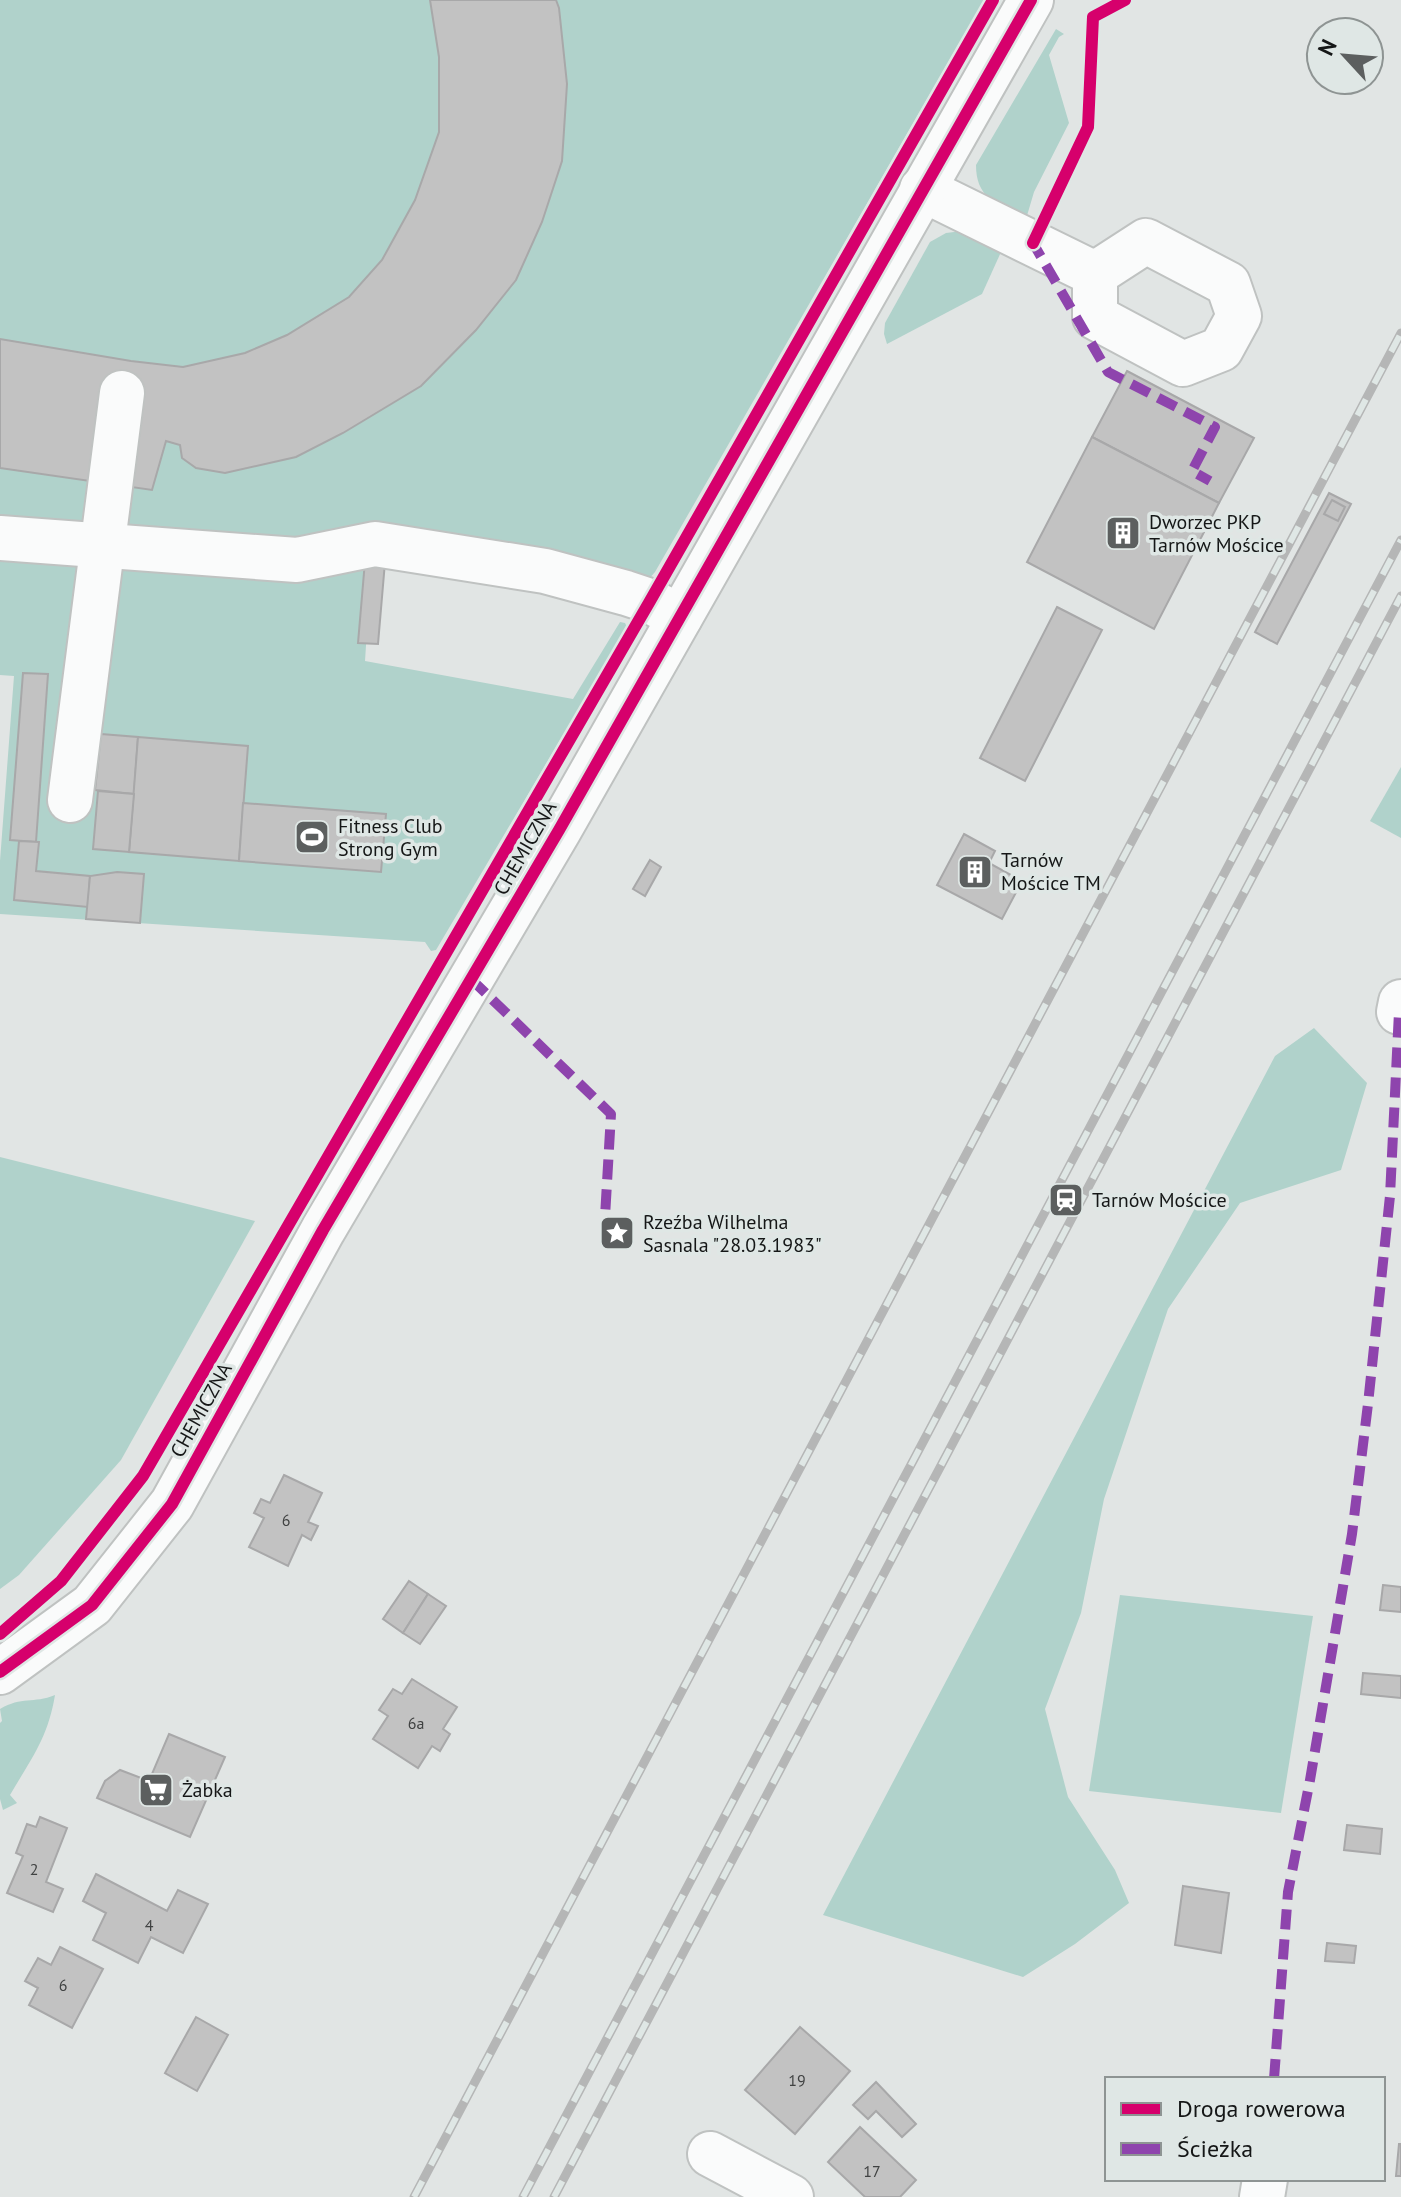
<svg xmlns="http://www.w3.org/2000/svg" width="1401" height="2197" viewBox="0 0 1401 2197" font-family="'PT Sans',sans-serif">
	<rect width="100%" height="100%" fill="#e1e5e4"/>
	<g fill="#b0d2cb">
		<polygon points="0,0 984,0 655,572 641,588 373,536 365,661 573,699 620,622 625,623 627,627 436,950 431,951 425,942 0,914 0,861 14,676 0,675"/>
		<path d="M1056,29L1064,34L1059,37L1049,55L1069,123L1034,192L1026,219C999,204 976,200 976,165Z"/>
		<polygon points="962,231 1001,252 982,294 887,344 884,334 885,323 930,242 946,233"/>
		<polygon points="1401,767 1401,838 1370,821"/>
		<polygon points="1314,1028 1367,1083 1341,1170 1240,1203 1168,1309 1104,1499 1081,1613 1045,1709 1068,1797 1115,1870 1129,1903 1075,1944 1023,1977 823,1915 1275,1056"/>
		<polygon points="0,1157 255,1221 121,1460 19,1575 0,1589"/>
		<polygon points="1120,1595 1313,1616 1281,1813 1089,1791"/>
		<path d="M55,1695C48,1738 31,1759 10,1795L17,1803L3,1810L0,1799V1723L2,1721L0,1709C22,1696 33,1704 55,1695Z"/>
	</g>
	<g fill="#c2c2c2" stroke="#a8a8a9" stroke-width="2">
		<polygon points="430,0 556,0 559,8 567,84 562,161 542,222 516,280 476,330 421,386 343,433 296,457 225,473 196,468 182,458 180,445 166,441 152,490 0,468 0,339 131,361 183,367 245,353 287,335 349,297 382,260 415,200 439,132 439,57"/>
		<polygon points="1127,371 1254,438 1219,503 1092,437"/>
		<polygon points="1092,437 1219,503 1154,629 1027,562"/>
		<polygon points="1329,493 1351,504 1277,644 1255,632"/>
		<polygon points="1332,500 1345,507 1338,521 1324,514"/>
		<polygon points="365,561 385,562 378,644 358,643"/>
		<polygon points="1057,607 1102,630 1025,781 980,758"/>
		<polygon points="23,673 48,674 36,842 10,840"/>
		<polygon points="101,734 138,737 134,794 95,790"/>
		<polygon points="138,737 248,746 239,861 129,852"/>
		<polygon points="98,791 134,794 129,852 93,849"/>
		<polygon points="243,803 386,814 381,872 239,861"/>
		<polygon points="964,834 995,851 989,863 1022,881 1002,919 937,885"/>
		<polygon points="19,841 39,842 36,871 90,876 88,907 14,900"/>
		<polygon points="650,860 661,867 645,896 633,889"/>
		<polygon points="117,872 144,874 140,923 86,919 90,876"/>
		<polygon points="284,1475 322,1493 308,1522 318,1526 311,1540 302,1535 288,1566 249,1547 264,1518 254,1513 261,1499 270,1503"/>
		<polygon points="409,1581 428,1594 403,1633 383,1619"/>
		<polygon points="1383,1585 1401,1587 1401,1612 1380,1610"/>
		<polygon points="428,1594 446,1606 420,1644 403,1633"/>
		<polygon points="1363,1673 1401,1676 1401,1698 1361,1694"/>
		<polygon points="412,1679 457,1707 443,1729 450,1734 440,1751 432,1746 418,1768 373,1739 388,1716 379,1710 393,1689 402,1694"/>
		<polygon points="169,1734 225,1757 190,1837 97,1798 105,1781 120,1770 149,1781"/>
		<polygon points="40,1817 67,1828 46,1882 63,1889 53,1912 7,1893 23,1856 16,1853 27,1824 36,1827"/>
		<polygon points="1347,1825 1382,1829 1380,1854 1344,1850"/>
		<polygon points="96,1874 167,1911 178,1890 208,1904 183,1953 151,1937 138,1963 93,1940 106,1913 83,1901"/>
		<polygon points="1183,1886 1229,1893 1221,1953 1175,1945"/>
		<polygon points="1327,1943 1356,1946 1354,1963 1325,1961"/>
		<polygon points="60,1947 103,1969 72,2028 29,2005 38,1988 25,1981 38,1958 51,1965"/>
		<polygon points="196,2017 228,2035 197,2091 165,2073"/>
		<polygon points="800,2027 850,2071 795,2134 745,2090"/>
		<polygon points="876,2082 916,2124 902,2137 876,2111 868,2119 853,2105"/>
		<polygon points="860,2127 916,2180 900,2197 865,2197 828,2162"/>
		<polygon points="1399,2144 1401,2144 1401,2176 1396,2176"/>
	</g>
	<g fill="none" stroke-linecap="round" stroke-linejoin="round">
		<g stroke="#bfc2c1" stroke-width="48">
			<g id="minor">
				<polyline points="922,189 1095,274 1146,241 1228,284 1239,316 1221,349 1183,364 1095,317 1095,274"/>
				<polyline points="0,538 297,560 375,544 545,571 626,593 650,601 680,617"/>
				<polyline points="70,800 122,393"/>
				<polyline points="1399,1012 1401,1002"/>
				<polyline points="0,1672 92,1605 172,1504 323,1230 559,830 1031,0"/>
				<polyline points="710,2154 791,2197"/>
				<polyline points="1262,2197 1265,2179"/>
			</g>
		</g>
		<use href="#minor" stroke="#fafbfb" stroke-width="44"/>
		<g stroke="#b5b6b6" stroke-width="9">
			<g id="rail">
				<polyline points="414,2197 1401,333"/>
				<polyline points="523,2197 1401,540"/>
				<polyline points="554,2197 1401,596"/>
			</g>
		</g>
		<use href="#rail" stroke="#dfe7e5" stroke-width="6" stroke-dasharray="18" stroke-linecap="butt"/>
		<g stroke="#8e44ad" stroke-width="10" stroke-dasharray="20 10" stroke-linecap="butt">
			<polyline points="1035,239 1033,243 1108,372 1215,427 1192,471 1210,481"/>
			<polyline points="471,979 611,1114 605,1217"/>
			<polyline points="1274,2079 1288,1892 1310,1780 1352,1534 1368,1404 1390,1196 1399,1012"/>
		</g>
		<g stroke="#dfe7e5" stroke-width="17">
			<g id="cycleway">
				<polyline points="1033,243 1088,127 1093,17 1125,0"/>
				<polyline points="0,1634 61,1581 143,1476 650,601 993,0"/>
				<polyline points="0,1672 92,1605 172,1504 323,1230 559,830 1031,0"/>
			</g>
		</g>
		<use href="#cycleway" stroke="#d6006c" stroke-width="12"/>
	</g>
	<defs>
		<g id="building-square" transform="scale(1.8)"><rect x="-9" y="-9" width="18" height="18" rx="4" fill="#5c5f5f" stroke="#dfe7e5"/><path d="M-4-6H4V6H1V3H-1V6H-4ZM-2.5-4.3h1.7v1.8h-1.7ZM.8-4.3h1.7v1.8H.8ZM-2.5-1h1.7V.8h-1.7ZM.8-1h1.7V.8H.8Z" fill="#fff"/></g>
		<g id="stadium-square" transform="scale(1.8)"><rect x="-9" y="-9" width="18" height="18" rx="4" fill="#5c5f5f" stroke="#dfe7e5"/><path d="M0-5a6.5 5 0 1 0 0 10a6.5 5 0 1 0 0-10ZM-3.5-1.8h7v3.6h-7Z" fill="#fff"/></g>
		<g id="station-square" transform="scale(1.8)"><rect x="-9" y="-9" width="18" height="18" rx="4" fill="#5c5f5f" stroke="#dfe7e5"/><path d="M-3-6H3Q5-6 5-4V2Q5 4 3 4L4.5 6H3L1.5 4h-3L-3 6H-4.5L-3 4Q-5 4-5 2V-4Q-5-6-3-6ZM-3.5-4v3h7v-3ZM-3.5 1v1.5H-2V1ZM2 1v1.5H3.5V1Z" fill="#fff"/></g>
		<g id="sight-square" transform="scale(1.8)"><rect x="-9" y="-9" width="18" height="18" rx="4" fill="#5c5f5f" stroke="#dfe7e5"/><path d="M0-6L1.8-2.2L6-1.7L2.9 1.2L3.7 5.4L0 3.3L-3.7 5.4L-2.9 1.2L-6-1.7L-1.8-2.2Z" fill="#fff"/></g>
		<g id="supermarket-square" transform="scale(1.8)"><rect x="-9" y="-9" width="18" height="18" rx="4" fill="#5c5f5f" stroke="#dfe7e5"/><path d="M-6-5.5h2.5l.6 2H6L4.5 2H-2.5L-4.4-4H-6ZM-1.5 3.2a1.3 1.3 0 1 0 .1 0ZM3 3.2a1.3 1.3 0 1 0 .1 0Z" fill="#fff"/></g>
	</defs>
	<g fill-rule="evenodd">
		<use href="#building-square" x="1123" y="533"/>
		<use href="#stadium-square" x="312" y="837"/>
		<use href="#building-square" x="975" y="872"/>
		<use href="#station-square" x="1066" y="1200"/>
		<use href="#sight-square" x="617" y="1233"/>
		<use href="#supermarket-square" x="156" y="1790"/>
	</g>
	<g text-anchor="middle" stroke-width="7" stroke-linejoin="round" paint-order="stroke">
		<g font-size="16" fill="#404242">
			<text x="286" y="1526">6</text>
			<text x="416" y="1729">6a</text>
			<text x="34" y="1875">2</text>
			<text x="149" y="1931">4</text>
			<text x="63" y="1991">6</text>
			<text x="797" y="2086">19</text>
			<text x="872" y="2177">17</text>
		</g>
		<g font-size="20" fill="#151717" stroke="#dfe7e5" text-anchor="start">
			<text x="1149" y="529">Dworzec PKP<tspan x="1149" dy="23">Tarnów Mościce</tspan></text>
			<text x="338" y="833">Fitness Club<tspan x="338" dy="23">Strong Gym</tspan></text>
			<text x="1001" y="867">Tarnów<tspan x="1001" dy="23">Mościce TM</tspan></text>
			<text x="1092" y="1207">Tarnów Mościce</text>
			<text x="643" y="1229">Rzeźba Wilhelma<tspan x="643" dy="23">Sasnala "28.03.1983"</tspan></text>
			<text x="182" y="1797">Żabka</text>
		</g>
		<g font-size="20" fill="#151717" stroke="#dfe7e5">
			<text transform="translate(525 848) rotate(-60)" y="7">CHEMICZNA</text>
			<text transform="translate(201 1410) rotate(-61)" y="7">CHEMICZNA</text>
		</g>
	</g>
	<rect x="1105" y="2077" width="280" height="104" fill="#dfe7e5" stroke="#8e9493" stroke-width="2"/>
	<rect x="1121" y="2103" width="40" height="12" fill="#d6006c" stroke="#8e9493" stroke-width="2"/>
	<text x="1177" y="2117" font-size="24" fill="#151717">Droga rowerowa</text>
	<rect x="1121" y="2143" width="40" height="12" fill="#8e44ad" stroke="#8e9493" stroke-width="2"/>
	<text x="1177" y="2157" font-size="24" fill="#151717">Ścieżka</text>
	<g transform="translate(1345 56) rotate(296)"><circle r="38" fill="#dfe7e5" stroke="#8e9493" stroke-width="2"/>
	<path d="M0-6L14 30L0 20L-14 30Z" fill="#5c5f5f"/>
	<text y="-12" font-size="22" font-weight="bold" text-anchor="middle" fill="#151717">N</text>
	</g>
</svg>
